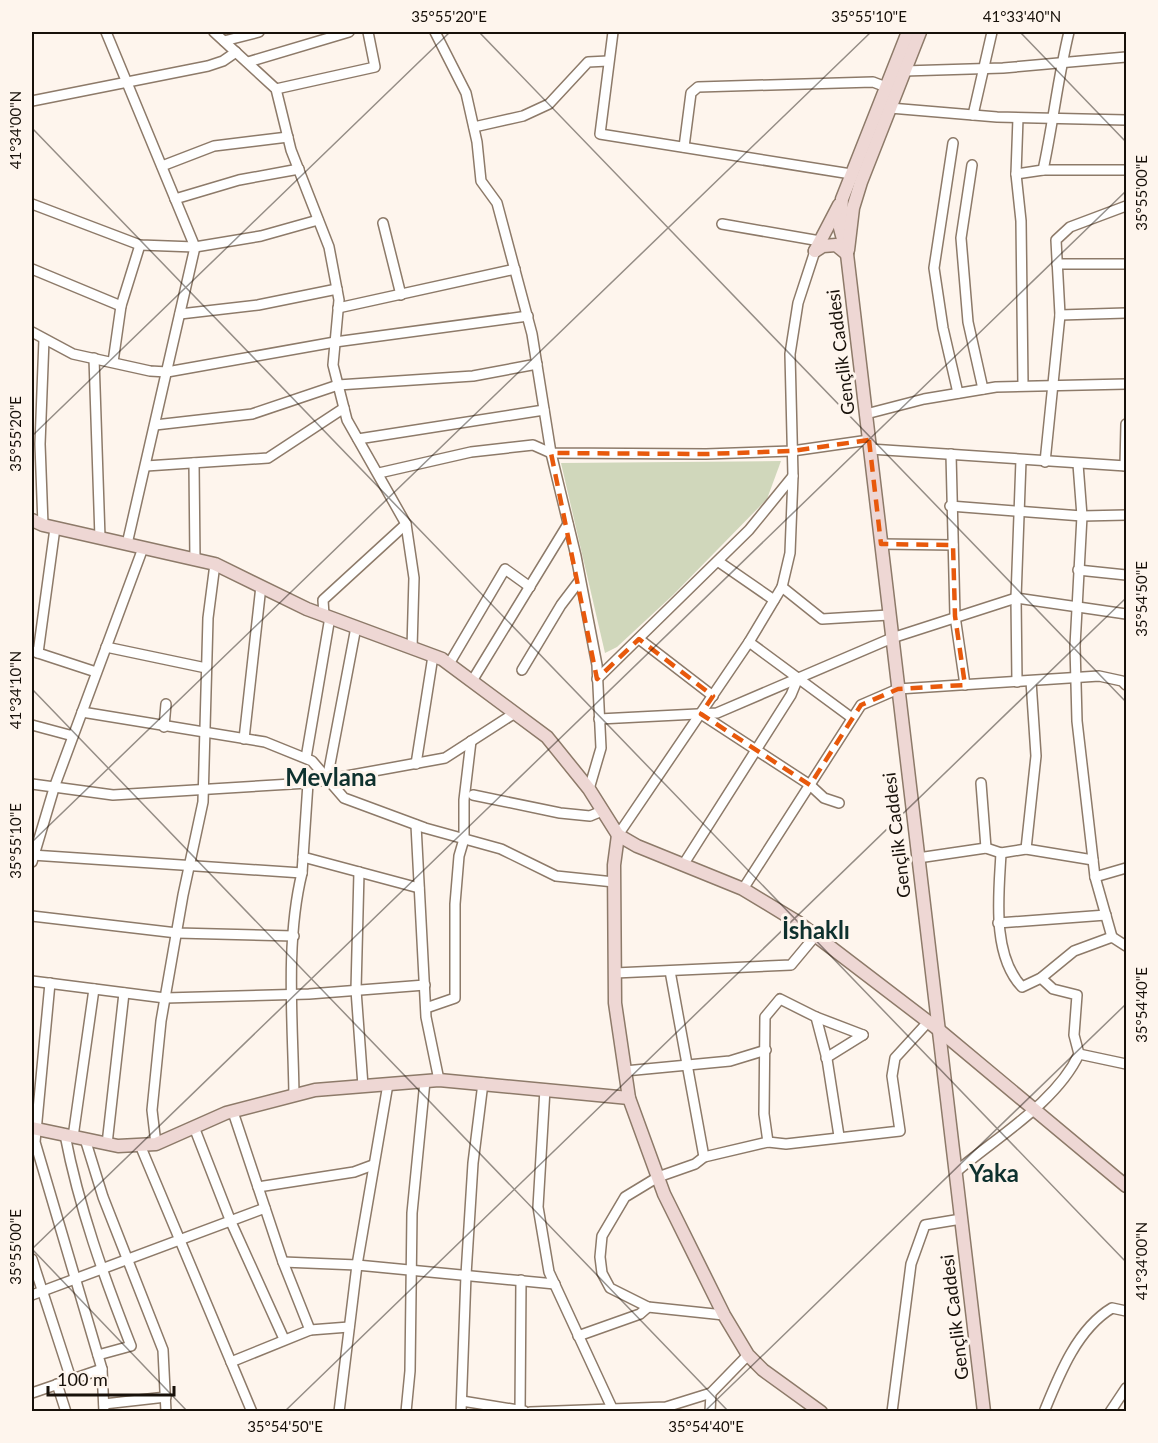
<svg xmlns="http://www.w3.org/2000/svg" width="1158" height="1443" viewBox="0 0 1158 1443" font-family="Lato,sans-serif">
	<rect width="100%" height="100%" fill="#fef5ed"/>
	<polygon fill="#d0d7bb" points="781,461 767,499 673,595 617,647 605,653 561,463"/>
	<g fill="none" stroke-linecap="round" stroke-linejoin="round">
		<g stroke="#8d7a69" stroke-width="12">
			<g id="street">
				<polyline points="106,32 195,247 127,544"/>
				<polyline points="214,32 276,89 291,150 329,247 339,300 333,365 347,420 406,524 414,578 412,648"/>
				<polyline points="435,32 466,93 477,142 481,181 497,203 532,334 551,453 576,556 597,665 601,748 589,789"/>
				<polyline points="613,32 600,134 851,174"/>
				<polyline points="224,41 259,32"/>
				<polyline points="248,62 349,32"/>
				<polyline points="904,71 1003,68 1126,57"/>
				<polyline points="276,89 375,67 368,32"/>
				<polyline points="32,101 208,66 223,61 236,52"/>
				<polyline points="890,108 997,117 1126,120"/>
				<polyline points="973,115 992,32"/>
				<polyline points="1018,118 1016,174 1021,221 1023,385"/>
				<polyline points="474,127 523,116 549,104 588,62 608,61"/>
				<polyline points="953,143 934,268 943,328 958,393"/>
				<polyline points="684,147 691,93 698,87 873,82 886,87"/>
				<polyline points="972,165 961,238 968,322 983,389"/>
				<polyline points="162,166 214,146 288,137"/>
				<polyline points="1043,170 1126,170"/>
				<path d="M1016,174L1043,170C1053,124 1058,77 1069,32"/>
				<polyline points="175,199 239,180 299,169"/>
				<polyline points="32,204 140,245 195,247 261,236 318,220"/>
				<polyline points="383,223 401,295"/>
				<polyline points="722,224 820,241"/>
				<polyline points="1057,264 1126,264"/>
				<polyline points="32,269 121,306"/>
				<polyline points="338,308 515,269"/>
				<polyline points="180,314 258,305 337,289"/>
				<polyline points="1060,315 1126,313"/>
				<polyline points="32,332 73,354 150,371 167,372 335,342 528,316"/>
				<polyline points="94,358 100,538"/>
				<polyline points="113,362 121,306 140,245"/>
				<polyline points="866,414 924,399 996,387 1126,384"/>
				<polyline points="155,425 252,414 338,385 473,376 537,364"/>
				<polyline points="358,439 544,410"/>
				<polyline points="870,449 1126,466"/>
				<polyline points="951,454 955,616 965,685"/>
				<polyline points="1045,462 1060,315 1056,240 1070,227 1126,206"/>
				<polyline points="194,463 195,560"/>
				<polyline points="1078,464 1082,516 1075,646 1077,721 1095,877 1112,937"/>
				<polyline points="146,466 268,458 344,408"/>
				<polyline points="1125,466 1126,424"/>
				<polyline points="379,473 471,452 533,445 551,453 706,454 792,451 869,440"/>
				<polyline points="950,506 1082,516 1126,515"/>
				<polyline points="43,525 40,444 44,339"/>
				<polyline points="881,544 953,545"/>
				<polyline points="719,562 774,600"/>
				<polyline points="1078,570 1126,575"/>
				<polyline points="782,587 822,619 889,615"/>
				<polyline points="324,615 323,600 406,524"/>
				<polyline points="639,639 713,696"/>
				<polyline points="749,642 852,718"/>
				<polyline points="106,647 206,668"/>
				<polyline points="32,651 96,672"/>
				<polyline points="38,653 55,528"/>
				<polyline points="449,664 505,569 530,587"/>
				<polyline points="522,670 561,605 580,580"/>
				<polyline points="597,679 749,530 793,476"/>
				<polyline points="472,681 568,524"/>
				<polyline points="1017,682 1016,598 1021,460"/>
				<polyline points="82,712 265,742 312,761 344,798 425,828 501,849 556,876 614,882"/>
				<polyline points="701,714 810,785 824,798 839,803"/>
				<polyline points="599,719 717,713 892,638 1016,598 1126,614"/>
				<polyline points="32,725 73,736"/>
				<polyline points="164,727 166,704"/>
				<polyline points="244,739 261,586"/>
				<polyline points="306,758 330,617"/>
				<polyline points="416,764 433,656"/>
				<polyline points="327,780 356,627"/>
				<polyline points="981,783 986,848"/>
				<polyline points="32,784 113,795 308,783 445,758 515,713"/>
				<polyline points="473,795 560,813 590,816 602,811"/>
				<polyline points="416,825 426,1017 439,1080"/>
				<polyline points="618,835 749,642 782,587 790,553 793,476 790,354 798,303 815,251"/>
				<polyline points="1026,849 1036,756 1031,681"/>
				<path d="M1001,853C999,893 991,954 1022,987L1041,978L1074,951L1112,937L1126,946"/>
				<polyline points="32,855 302,873 308,783"/>
				<polyline points="303,857 419,888"/>
				<polyline points="918,858 986,848 1001,853 1026,849 1093,860"/>
				<polyline points="32,862 55,785 143,548"/>
				<polyline points="683,865 791,695 798,678"/>
				<polyline points="359,872 356,990 363,1086"/>
				<polyline points="1095,877 1126,868"/>
				<polyline points="743,889 861,705 898,689 1099,676 1122,681 1126,685"/>
				<polyline points="32,916 177,933 294,936"/>
				<polyline points="998,923 1106,915"/>
				<polyline points="670,971 704,1157"/>
				<polyline points="615,973 791,965 816,935"/>
				<polyline points="32,981 165,998 309,994 425,985"/>
				<polyline points="50,983 35,1142 102,1369 104,1412"/>
				<polyline points="426,1008 455,998 455,904 459,856 464,839 464,800 471,741"/>
				<polyline points="816,1017 827,1059 839,1136"/>
				<polyline points="1079,1054 1126,1064"/>
				<polyline points="826,1058 863,1035"/>
				<polyline points="625,1071 730,1061 766,1050"/>
				<polyline points="545,1089 538,1207 549,1272 612,1408"/>
				<path d="M294,1095C293,1024 285,942 302,873"/>
				<polyline points="233,1112 283,1262 310,1330"/>
				<polyline points="194,1127 231,1222 284,1339"/>
				<path d="M65,1135C79,1208 104,1277 131,1346L98,1355"/>
				<polyline points="73,1137 94,989"/>
				<polyline points="85,1139 103,1197 163,1350 166,1412"/>
				<polyline points="768,1142 764,1114 765,1017 780,999 816,1017 863,1035"/>
				<polyline points="107,1144 124,993"/>
				<polyline points="156,1144 152,1110 161,1021 183,895 203,802 208,618 215,564"/>
				<polyline points="140,1145 252,1412"/>
				<path d="M956,1172C995,1138 1056,1103 1079,1054L1074,1035L1077,995L1053,989L1041,978"/>
				<polyline points="258,1187 354,1172 373,1165"/>
				<polyline points="32,1259 71,1379"/>
				<polyline points="283,1262 357,1265 555,1284"/>
				<polyline points="32,1295 265,1208"/>
				<polyline points="724,1315 648,1307 610,1288 602,1273 600,1257 602,1236 625,1197 658,1177 695,1164 704,1157 768,1142 786,1144 900,1131 892,1076 895,1058 928,1022"/>
				<polyline points="578,1336 640,1314 648,1307"/>
				<polyline points="231,1362 310,1330 349,1327"/>
				<polyline points="57,1384 66,1412"/>
				<polyline points="32,1393 102,1369"/>
				<polyline points="462,1401 524,1411"/>
				<polyline points="104,1404 166,1397"/>
				<polyline points="339,1412 357,1265 388,1084"/>
				<polyline points="406,1412 410,1371 412,1213 425,1081"/>
				<polyline points="461,1412 466,1275 473,1163 483,1083"/>
				<polyline points="520,1412 521,1280"/>
				<polyline points="530,1412 666,1407 711,1393"/>
				<polyline points="710,1412 711,1393 748,1355"/>
				<polyline points="892,1412 911,1264 925,1225 961,1219"/>
				<path d="M1044,1412C1059,1375 1077,1329 1112,1308L1126,1311"/>
				<polyline points="1110,1412 1126,1388"/>
			</g>
		</g>
		<g stroke="#8d7a69" stroke-width="15">
			<g id="secondary">
				<polyline points="908,32 842,199 840,228 847,254 984,1412"/>
				<polyline points="848,250 853,208 861,182 920,32"/>
				<polyline points="815,251 839,205"/>
				<polyline points="815,251 823,246 836,245 847,254"/>
				<polyline points="32,520 43,525 215,564 307,609 442,659 547,737 589,789 618,835 637,846 743,889 799,923 939,1030 1126,1186"/>
				<polyline points="618,835 614,865 615,1003 629,1098 664,1194 724,1315 748,1355 763,1370 821,1412"/>
				<polyline points="32,1128 118,1146 156,1144 226,1113 315,1090 439,1080 629,1098"/>
			</g>
		</g>
		<use href="#street" stroke="#fff" stroke-width="9"/>
		<use href="#secondary" stroke="#eed7d4" stroke-width="12"/>
	</g>
	<path fill="none" stroke="#e8590c" stroke-width="4.5" stroke-dasharray="12 8" stroke-linejoin="round" d="M869,440L881,544L953,545L955,616L965,685L898,689L861,705L810,785L701,714L713,696L639,639L597,679L551,453L706,454L792,451Z"/>
	<path fill="none" stroke="#171009" stroke-width="1.5" stroke-opacity="0.45" d="M479,32L1126,702M1020,32L1126,142M32,128L1126,1262M32,436L450,32M32,689L729,1412M32,842L871,32M32,1249L1126,191M32,1249L188,1412M284,1412L1126,598M704,1412L1126,1004M1125,1412L1126,1410"/>
	<g text-anchor="middle" stroke-width="6" stroke-linejoin="round" paint-order="stroke">
		<g font-size="18" fill="#171009" stroke="#fef5ed">
			<text transform="translate(841 352) rotate(-97)" y="6">Gençlik Caddesi</text>
			<text transform="translate(897 835) rotate(-97)" y="6">Gençlik Caddesi</text>
			<text transform="translate(955 1317) rotate(-97)" y="6">Gençlik Caddesi</text>
		</g>
		<g font-size="24" font-weight="bold" fill="#0e312e" stroke="#fef5ed">
			<text x="331" y="786">Mevlana</text>
			<text x="816" y="939">İshaklı</text>
			<text x="994" y="1182">Yaka</text>
		</g>
	</g>
	<rect width="1158" height="1443" fill="none" stroke="#fef5ed" stroke-width="66"/>
	<path d="M48 1386v9h126v-9" fill="none" stroke="#171009" stroke-width="3"/>
	<text x="57" y="1386" font-size="18" fill="#171009" stroke="#fef5ed" stroke-width="4.5" paint-order="stroke">100 m</text>
	<rect x="33" y="33" width="1092" height="1377" fill="none" stroke="#171009" stroke-width="2"/>
	<g font-size="15" text-anchor="middle" fill="#171009">
		<text x="449" y="22">35°55'20"E</text>
		<text x="869" y="22">35°55'10"E</text>
		<text x="1022" y="22">41°33'40"N</text>
		<text transform="translate(16 130) rotate(-90)" y="5">41°34'00"N</text>
		<text transform="translate(1142 193) rotate(-90)" y="5">35°55'00"E</text>
		<text transform="translate(16 434) rotate(-90)" y="5">35°55'20"E</text>
		<text transform="translate(1142 599) rotate(-90)" y="5">35°54'50"E</text>
		<text transform="translate(16 690) rotate(-90)" y="5">41°34'10"N</text>
		<text transform="translate(16 841) rotate(-90)" y="5">35°55'10"E</text>
		<text transform="translate(1142 1005) rotate(-90)" y="5">35°54'40"E</text>
		<text transform="translate(16 1247) rotate(-90)" y="5">35°55'00"E</text>
		<text transform="translate(1142 1261) rotate(-90)" y="5">41°34'00"N</text>
		<text x="285" y="1432">35°54'50"E</text>
		<text x="706" y="1432">35°54'40"E</text>
	</g>
</svg>
